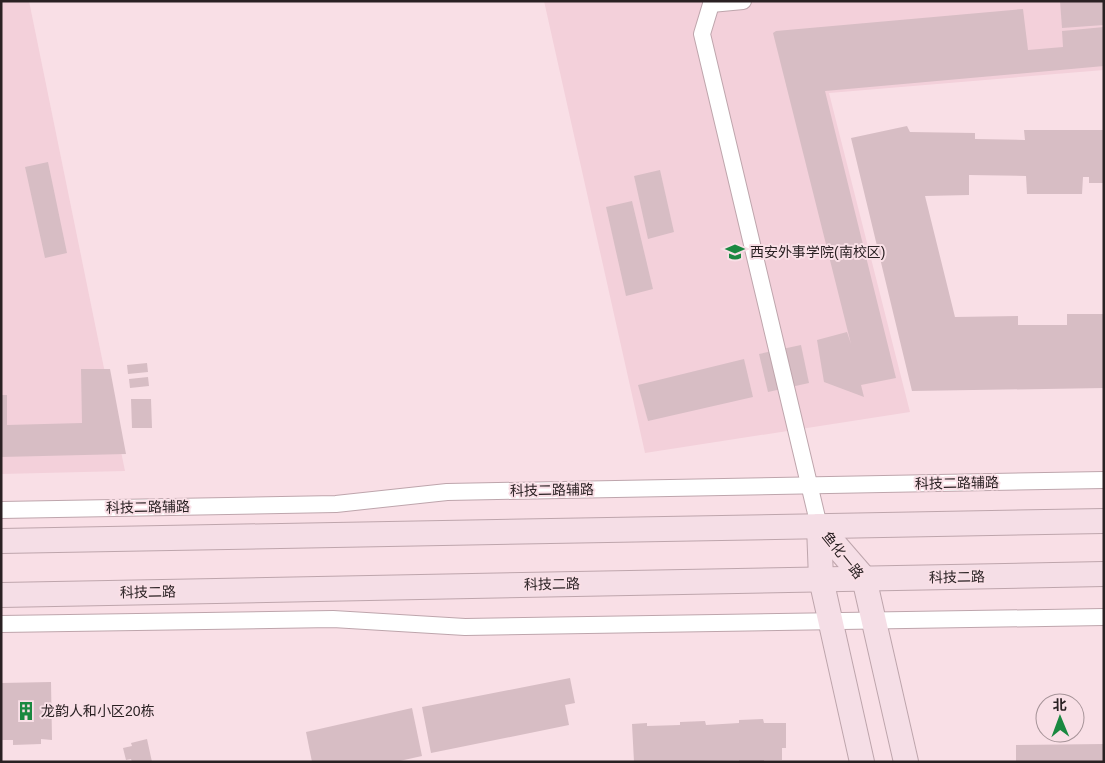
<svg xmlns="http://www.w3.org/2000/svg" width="1105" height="763" viewBox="0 0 1105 763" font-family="Arial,'Noto Sans SC',sans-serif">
	<rect width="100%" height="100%" fill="#f9dfe6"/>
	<g fill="#f3d0da">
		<polygon points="1,1 29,1 125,471 1,474"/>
		<polygon points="544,1 1104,1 1104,70 829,93 910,412 645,453"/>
	</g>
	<g fill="#d7bdc4">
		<polygon points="1060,1 1104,1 1104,25 1062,28"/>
		<polygon points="1023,9 1028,50 1063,47 1062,31 1104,27 1104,66 825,91 896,378 861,385 864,397 824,382 817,340 847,332 851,344 773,33 776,31"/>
		<polygon points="907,126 910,132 975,133 975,139 1025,140 1024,130 1104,130 1104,183 1089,183 1089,177 1083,177 1082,194 1027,194 1026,176 969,175 969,195 925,196 955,317 1018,316 1018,325 1067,325 1067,314 1104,314 1104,388 912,391 851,138"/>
		<polygon points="48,162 67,253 45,258 25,167"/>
		<polygon points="660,170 674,232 648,239 634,176"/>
		<polygon points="632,201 653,289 626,296 606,207"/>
		<polygon points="801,345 809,383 768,392 759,354"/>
		<polygon points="744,359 753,397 648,421 638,385"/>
		<polygon points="147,363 148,372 128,374 127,365"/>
		<polygon points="81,369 110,369 126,454 1,457 1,395 7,395 7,425 82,423"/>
		<polygon points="148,377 149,386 130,388 129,379"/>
		<polygon points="131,399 151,399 152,428 132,428"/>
		<polygon points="570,678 575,703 565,705 569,725 431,753 422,707"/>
		<polygon points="51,682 52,740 41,739 41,744 13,745 13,740 1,740 1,683"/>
		<polygon points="412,708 422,756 395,762 312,762 306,732"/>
		<polygon points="763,719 764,723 786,723 786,748 782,748 782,760 764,760 764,762 739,762 739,760 634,762 632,724 647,723 647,726 680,725 680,722 705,721 706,725 739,723 739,720"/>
		<polygon points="147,739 152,762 132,762 131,759 126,760 123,748 132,746 131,743"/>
		<polygon points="1104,744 1104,762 1016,762 1016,745"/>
	</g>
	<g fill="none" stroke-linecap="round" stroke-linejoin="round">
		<g stroke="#bea5ac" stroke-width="18">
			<g id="minor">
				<polyline points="712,1 702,34 819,526"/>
				<polyline points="711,4 743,1"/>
				<polyline points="1,510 336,504 447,492 1104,480"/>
				<polyline points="1,624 333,619 465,627 1104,617"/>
			</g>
		</g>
		<g stroke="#bea5ac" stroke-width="26">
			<g id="secondary">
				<polyline points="819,526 864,578 906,762"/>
				<polyline points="819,526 821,579 862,762"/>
				<polyline points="1,541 1104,521"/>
				<polyline points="1,595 1104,574"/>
			</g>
		</g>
		<use href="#minor" stroke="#fff" stroke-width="16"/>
		<use href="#secondary" stroke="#f5dee6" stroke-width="24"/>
	</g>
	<defs>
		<g id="university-bare" transform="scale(1.5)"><path d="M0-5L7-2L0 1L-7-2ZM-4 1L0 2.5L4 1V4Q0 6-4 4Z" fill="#1a8840" stroke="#f9dfe6" stroke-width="2.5" paint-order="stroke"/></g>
		<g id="building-bare" transform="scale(1.5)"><path d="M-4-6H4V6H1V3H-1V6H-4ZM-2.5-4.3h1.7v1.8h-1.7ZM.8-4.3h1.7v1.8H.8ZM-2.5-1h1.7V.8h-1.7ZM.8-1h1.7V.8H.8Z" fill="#1a8840" stroke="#f9dfe6" stroke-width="2.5" paint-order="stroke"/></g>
	</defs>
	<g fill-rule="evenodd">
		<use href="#university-bare" x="735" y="252"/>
		<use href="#building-bare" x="26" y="711"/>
	</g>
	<g text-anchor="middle" stroke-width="4" stroke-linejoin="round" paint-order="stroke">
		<g font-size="14" fill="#2a2123" stroke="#f9dfe6" text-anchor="start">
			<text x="750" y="257">西安外事学院(南校区)</text>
			<text x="41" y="716">龙韵人和小区20栋</text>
		</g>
		<g font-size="14" fill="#2a2123" stroke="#f9dfe6">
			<text transform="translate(957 483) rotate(-1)" y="5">科技二路辅路</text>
			<text transform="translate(552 490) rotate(-1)" y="5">科技二路辅路</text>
			<text transform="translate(148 507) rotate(-1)" y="5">科技二路辅路</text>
			<text transform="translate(843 555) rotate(51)" y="5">鱼化一路</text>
			<text transform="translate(957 577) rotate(-1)" y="5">科技二路</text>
			<text transform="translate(552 584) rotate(-1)" y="5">科技二路</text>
			<text transform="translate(148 592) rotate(-1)" y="5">科技二路</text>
		</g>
	</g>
	<rect width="1105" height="763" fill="none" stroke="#2a2123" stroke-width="5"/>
	<g transform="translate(1060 718) rotate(359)"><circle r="24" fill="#f9dfe6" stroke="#a69398"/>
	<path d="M0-4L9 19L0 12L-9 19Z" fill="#1a8840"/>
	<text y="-8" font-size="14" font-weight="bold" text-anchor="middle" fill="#2a2123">北</text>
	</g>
</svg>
